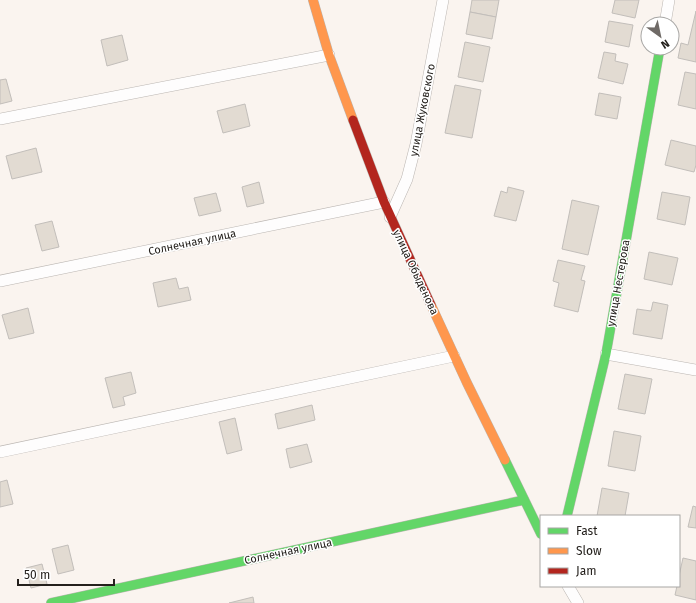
<svg xmlns="http://www.w3.org/2000/svg" width="696" height="603" viewBox="0 0 696 603" font-family="'Fira Sans',sans-serif">
	<rect width="100%" height="100%" fill="#faf4ef"/>
	<g fill="#e2dbd2" stroke="#c2beba">
		<polygon points="472,0 499,0 496,17 470,12"/>
		<polygon points="615,0 639,0 635,18 612,13"/>
		<polygon points="696,11 696,62 678,58 681,43 688,45"/>
		<polygon points="470,12 496,17 492,39 466,34"/>
		<polygon points="609,21 633,25 629,47 605,42"/>
		<polygon points="122,35 128,60 107,66 101,40"/>
		<polygon points="465,42 490,47 483,82 458,77"/>
		<polygon points="604,52 616,54 615,61 628,64 623,84 598,78"/>
		<polygon points="685,72 696,74 696,109 678,105"/>
		<polygon points="6,79 12,101 0,104 0,80"/>
		<polygon points="455,85 481,90 472,138 445,133"/>
		<polygon points="599,93 621,97 617,119 595,115"/>
		<polygon points="245,104 250,126 223,133 217,111"/>
		<polygon points="671,140 696,146 696,165 694,172 665,165"/>
		<polygon points="36,148 42,172 12,179 6,156"/>
		<polygon points="259,182 264,203 247,207 242,187"/>
		<polygon points="508,187 524,191 516,221 494,216 501,191 507,193"/>
		<polygon points="662,192 690,197 685,225 657,219"/>
		<polygon points="216,193 221,211 199,216 194,198"/>
		<polygon points="572,200 599,206 588,255 562,249"/>
		<polygon points="52,221 59,247 42,251 35,225"/>
		<polygon points="649,252 678,258 672,285 644,279"/>
		<polygon points="558,260 585,266 581,280 585,281 578,312 554,306 559,283 553,281"/>
		<polygon points="176,278 179,289 188,287 191,300 158,307 153,283"/>
		<polygon points="653,302 668,305 662,339 633,334 637,309 651,311"/>
		<polygon points="28,308 34,333 9,339 2,315"/>
		<polygon points="131,372 136,393 123,397 125,405 113,408 105,378"/>
		<polygon points="625,374 652,379 645,414 618,409"/>
		<polygon points="312,405 315,420 278,429 275,414"/>
		<polygon points="235,418 242,450 227,454 219,422"/>
		<polygon points="614,431 641,436 635,471 608,466"/>
		<polygon points="307,444 312,462 290,468 286,449"/>
		<polygon points="7,480 13,504 0,507 0,482"/>
		<polygon points="602,488 629,493 625,516 597,516"/>
		<polygon points="693,506 696,507 696,528 688,527"/>
		<polygon points="68,545 74,570 58,574 52,549"/>
		<polygon points="683,558 696,561 696,600 675,595 677,586 679,586 679,576"/>
		<polygon points="42,564 47,584 31,588 26,568"/>
		<polygon points="253,597 254,603 229,603"/>
	</g>
	<g fill="none" stroke-linecap="round" stroke-linejoin="round">
		<g stroke="#bbb6b2" stroke-width="12">
			<g id="street">
				<polyline points="665,24 669,0"/>
				<polyline points="0,119 329,55"/>
				<polyline points="390,217 407,179 416,144 443,0"/>
				<polyline points="0,281 384,202"/>
				<polyline points="606,354 696,370"/>
				<polyline points="0,452 454,356"/>
				<polyline points="568,586 578,603"/>
			</g>
		</g>
		<g stroke="#bbb6b2" stroke-width="10">
			<g id="fast">
				<polyline points="505,460 541,534"/>
				<polyline points="567,516 606,354 660,48"/>
				<polyline points="51,603 524,500"/>
			</g>
		</g>
		<g stroke="#bbb6b2" stroke-width="10">
			<g id="slow">
				<polyline points="313,0 329,55 353,120"/>
				<polyline points="431,305 467,383 505,460"/>
			</g>
		</g>
		<g stroke="#bbb6b2" stroke-width="10">
			<polyline id="jam" points="353,120 384,202 431,305"/>
		</g>
		<use href="#street" stroke="#fefdfd" stroke-width="11"/>
		<use href="#fast" stroke="#63d668" stroke-width="9"/>
		<use href="#slow" stroke="#ff974d" stroke-width="9"/>
		<use href="#jam" stroke="#b3261e" stroke-width="9"/>
	</g>
	<g text-anchor="middle" stroke-width="3" stroke-linejoin="round" paint-order="stroke">
		<g font-size="11" fill="#24201c" stroke="#fff">
			<text transform="translate(422 110) rotate(-79)" y="4">улица Жуковского</text>
			<text transform="translate(192 242) rotate(-12)" y="4">Солнечная улица</text>
			<text transform="translate(416 272) rotate(65)" y="4">улица Обыденова</text>
			<text transform="translate(618 283) rotate(-80)" y="4">улица Нестерова</text>
			<text transform="translate(288 551) rotate(-12)" y="4">Солнечная улица</text>
		</g>
	</g>
	<rect x="540" y="515" width="140" height="72" fill="#ffffff" stroke="#a7a6a4"/>
	<rect x="548" y="528" width="20" height="6" fill="#63d668" stroke="#a7a6a4"/>
	<text x="576" y="535" font-size="12" fill="#24201c">Fast</text>
	<rect x="548" y="548" width="20" height="6" fill="#ff974d" stroke="#a7a6a4"/>
	<text x="576" y="555" font-size="12" fill="#24201c">Slow</text>
	<rect x="548" y="568" width="20" height="6" fill="#b3261e" stroke="#a7a6a4"/>
	<text x="576" y="575" font-size="12" fill="#24201c">Jam</text>
	<g transform="translate(660 36) rotate(147)"><circle r="19" fill="#ffffff" stroke="#a7a6a4"/>
	<path d="M0-3L7 15L0 10L-7 15Z" fill="#6f6a66"/>
	<text y="-6" font-size="11" font-weight="bold" text-anchor="middle" fill="#24201c">N</text>
	</g>
	<path d="M18 579v6h96v-6" fill="none" stroke="#24201c" stroke-width="2"/>
	<text x="24" y="579" font-size="12" fill="#24201c" stroke="#ffffff" stroke-width="3" paint-order="stroke">50 m</text>
</svg>
